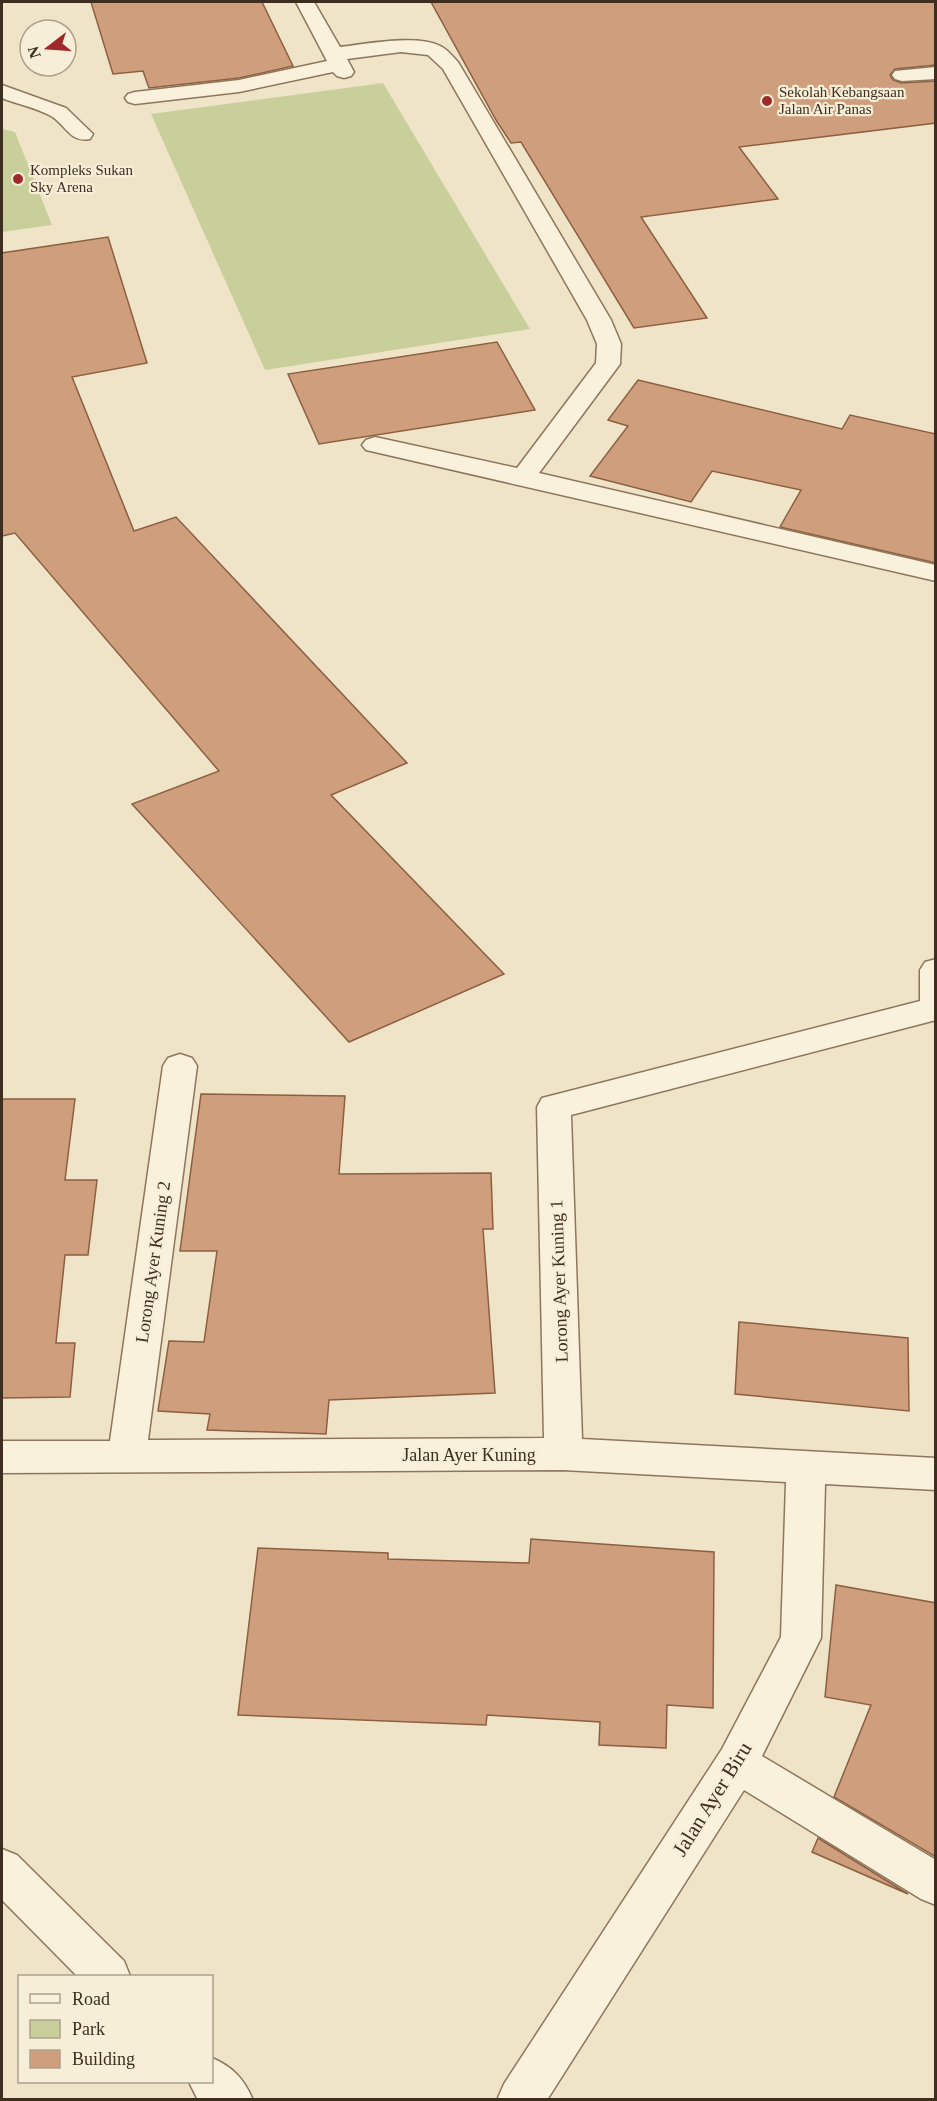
<svg xmlns="http://www.w3.org/2000/svg" width="937" height="2101" viewBox="0 0 937 2101" font-family="'Times New Roman',serif">
	<rect width="100%" height="100%" fill="#f0e4c8"/>
	<g fill="#c9cf9b">
		<polygon points="383,83 530,329 265,370 151,114"/>
		<polygon points="2,129 15,132 52,225 2,232"/>
	</g>
	<g fill="#cf9f7d" stroke="#8d5f41" stroke-width="1.5">
		<polygon points="91,2 262,2 293,66 239,78 149,88 143,71 113,74"/>
		<polygon points="431,2 936,2 936,65 895,69 890,75 893,80 901,83 936,81 936,123 739,147 778,199 641,217 707,318 634,328 521,142 511,143 496,120"/>
		<polygon points="108,237 147,363 72,377 134,531 176,517 407,763 331,795 504,974 349,1042 132,804 219,771 15,533 2,536 2,253"/>
		<polygon points="497,342 535,410 319,444 288,374"/>
		<polygon points="638,380 842,429 850,415 936,434 936,563 780,527 801,490 712,471 691,502 590,476 628,426 608,420"/>
		<polygon points="201,1094 345,1096 339,1174 491,1173 493,1229 483,1229 495,1393 329,1400 326,1434 207,1430 210,1414 158,1411 169,1341 204,1342 217,1251 180,1251"/>
		<polygon points="2,1099 75,1099 65,1180 97,1180 88,1255 65,1255 56,1343 75,1343 70,1397 2,1398"/>
		<polygon points="739,1322 908,1338 909,1411 735,1394"/>
		<polygon points="531,1539 714,1552 713,1708 667,1705 666,1748 599,1745 600,1722 487,1715 486,1725 238,1715 258,1548 388,1553 388,1559 529,1563"/>
		<polygon points="836,1585 936,1603 936,1857 834,1797 871,1705 825,1697"/>
		<polygon points="818,1838 908,1894 812,1852"/>
	</g>
	<g fill="none" stroke-linecap="round" stroke-linejoin="round">
		<g stroke="#8d765c" stroke-width="3">
			<g id="minor">
				<path d="M296,2H314L340,47C366,44 417,34 440,46C447,49 453,57 458,62L611,320L621,344L620,364L539,473L936,565V581L366,450L362,445L366,440L375,437L517,468L596,363L597,344L587,320L443,69L428,55L401,52L347,59L354,72L351,76L344,78L337,76L333,72L239,92L135,104L128,102L125,98L128,94L135,92L239,80L327,61Z"/>
				<polygon points="936,67 936,79 902,81 895,79 892,75 895,71"/>
				<path d="M2,85L66,108L93,134L90,139C70,143 66,125 51,116C37,108 17,104 2,98Z"/>
				<polygon points="936,959 936,1020 571,1115 582,1439 936,1458 936,1490 825,1484 821,1638 762,1756 936,1860 936,1905 921,1899 744,1790 547,2100 497,2100 504,2084 722,1749 781,1637 786,1482 563,1470 2,1473 2,1441 110,1441 163,1066 168,1058 180,1054 192,1058 197,1066 148,1440 544,1438 537,1107 542,1098 920,1001 920,970 925,962"/>
				<polygon points="2,1849 17,1855 124,1961 130,1976 77,1976 2,1900"/>
				<path d="M212,2058C233,2067 244,2079 253,2100H198L189,2082H212Z"/>
			</g>
		</g>
		<use href="#minor" fill="#faf1dc" fill-rule="evenodd"/>
	</g>
	<g fill="#9e2a2b" stroke="#f7eed8" stroke-width="2">
		<circle cx="767" cy="101" r="6"/>
		<circle cx="18" cy="179" r="6"/>
	</g>
	<g text-anchor="middle" stroke-width="4.5" stroke-linejoin="round" paint-order="stroke">
		<g font-size="15" fill="#3d2e20" stroke="#f7eed8" text-anchor="start">
			<text x="779" y="97">Sekolah Kebangsaan<tspan x="779" dy="17">Jalan Air Panas</tspan></text>
			<text x="30" y="175">Kompleks Sukan<tspan x="30" dy="17">Sky Arena</tspan></text>
		</g>
		<g font-size="18" fill="#3d2e20" stroke="#f7eed8">
			<text transform="translate(153 1262) rotate(-82)" y="6">Lorong Ayer Kuning 2</text>
			<text transform="translate(559 1281) rotate(-92)" y="6">Lorong Ayer Kuning 1</text>
			<text x="469" y="1461">Jalan Ayer Kuning</text>
		</g>
		<g font-size="21" fill="#3d2e20" stroke="#f7eed8">
			<text transform="translate(712 1799) rotate(-58)" y="7">Jalan Ayer Biru</text>
		</g>
	</g>
	<rect width="937" height="2101" fill="none" stroke="#3d2e20" stroke-width="6"/>
	<rect x="18" y="1975" width="195" height="108" fill="#f7eed8" stroke="#ada18e" stroke-width="1.5"/>
	<rect x="30" y="1994" width="30" height="9" fill="#faf1dc" stroke="#ada18e" stroke-width="1.5"/>
	<text x="72" y="2005" font-size="18" fill="#3d2e20">Road</text>
	<rect x="30" y="2020" width="30" height="18" fill="#c9cf9b" stroke="#ada18e" stroke-width="1.5"/>
	<text x="72" y="2035" font-size="18" fill="#3d2e20">Park</text>
	<rect x="30" y="2050" width="30" height="18" fill="#cf9f7d" stroke="#ada18e" stroke-width="1.5"/>
	<text x="72" y="2065" font-size="18" fill="#3d2e20">Building</text>
	<g transform="translate(48 48) rotate(253)"><circle r="28" fill="#f7eed8" stroke="#ada18e" stroke-width="1.5"/>
	<path d="M0-4.5L10 22L0 15L-10 22Z" fill="#9e2a2b"/>
	<text y="-9" font-size="16" font-weight="bold" text-anchor="middle" fill="#3d2e20">N</text>
	</g>
</svg>
